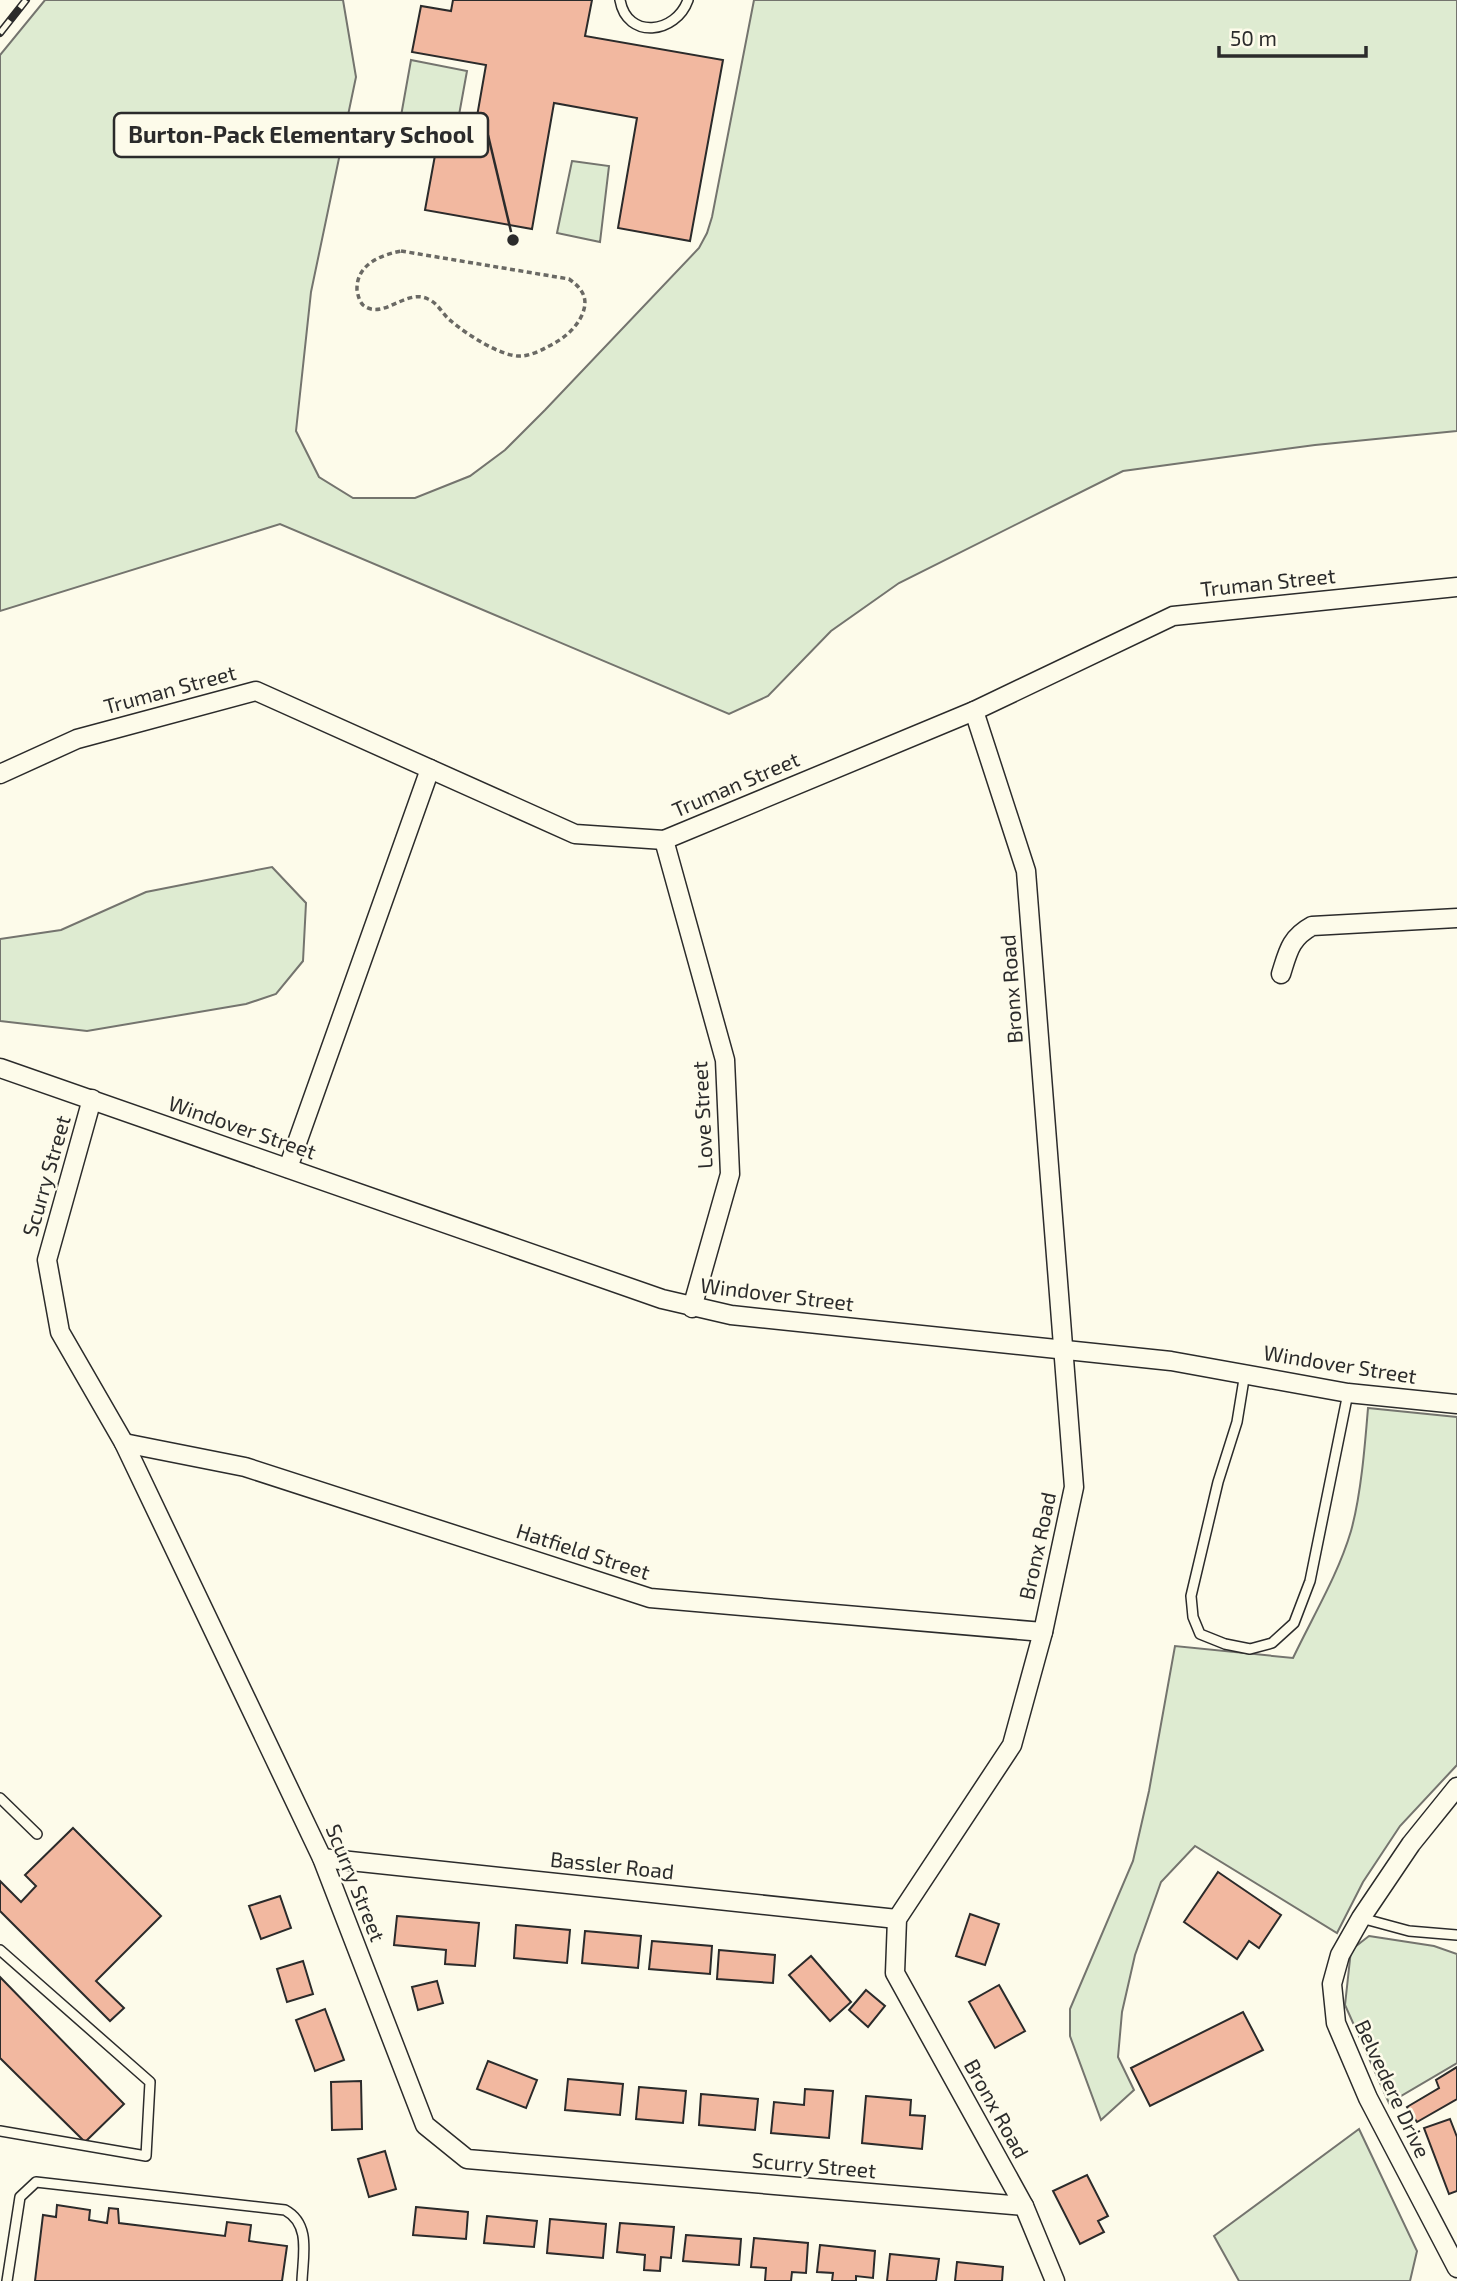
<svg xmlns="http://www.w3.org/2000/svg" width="1457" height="2281" viewBox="0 0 1457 2281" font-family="'Exo 2',sans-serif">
	<rect width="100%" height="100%" fill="#fdfbea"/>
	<g fill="#deebd1" stroke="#74746e" stroke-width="2">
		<polygon points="45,0 343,0 356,77 311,292 296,431 319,477 353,498 415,498 470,476 505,450 545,410 699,248 707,233 712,217 754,0 1457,0 1457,431 1315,445 1123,471 899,583 831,631 768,696 729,714 280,524 0,611 0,55"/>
		<polygon points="411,60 467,71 457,126 401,116"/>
		<polygon points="572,161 609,166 600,242 557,233"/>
		<polygon points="272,867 306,903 303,961 276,994 246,1004 87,1031 0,1021 0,939 61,930 146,892"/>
		<path d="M1368,1408L1457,1417V1765L1400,1826L1363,1882L1337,1933L1195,1846L1161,1882L1135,1955L1122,2012L1118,2057L1134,2090L1101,2120L1070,2036V2009L1133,1861L1149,1791L1175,1646L1293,1658C1313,1616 1338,1575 1351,1531C1361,1495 1365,1445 1368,1408Z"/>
		<polygon points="1369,1936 1434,1946 1457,1954 1457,2063 1389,2103 1345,2005 1351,1950"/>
		<polygon points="1359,2129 1417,2251 1410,2281 1239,2281 1214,2236"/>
	</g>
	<g fill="#f2b8a0" stroke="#2b2b2b" stroke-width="2">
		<polygon points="453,0 592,0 585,36 723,60 690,241 618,228 637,118 554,103 532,229 425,210 438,139 472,145 486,65 412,52 421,6 451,11"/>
		<polygon points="73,1828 161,1916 96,1981 124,2008 110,2021 0,1911 0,1881 21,1902 36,1886 25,1875"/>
		<polygon points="1218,1872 1281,1915 1259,1948 1249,1941 1237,1959 1184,1922"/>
		<polygon points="280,1896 291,1928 261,1939 249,1906"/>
		<polygon points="970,1914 999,1924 985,1965 956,1956"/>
		<polygon points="397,1916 479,1923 475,1966 445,1964 446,1950 394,1945"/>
		<polygon points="516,1925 570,1930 567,1963 514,1958"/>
		<polygon points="585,1931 641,1936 638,1968 582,1963"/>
		<polygon points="652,1941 712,1946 710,1974 649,1969"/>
		<polygon points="719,1950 775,1955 773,1983 717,1979"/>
		<polygon points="811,1956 851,2002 830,2021 789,1975"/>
		<polygon points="303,1961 313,1994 287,2002 277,1969"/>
		<polygon points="0,1977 124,2104 85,2142 0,2058"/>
		<polygon points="437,1981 443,2003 418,2010 412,1987"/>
		<polygon points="999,1985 1025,2031 995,2048 969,2002"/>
		<polygon points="866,1990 885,2006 868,2027 849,2010"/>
		<polygon points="325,2009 344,2060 315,2071 296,2020"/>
		<polygon points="1243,2012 1263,2050 1150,2106 1131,2068"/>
		<polygon points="488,2061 537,2080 526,2108 477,2089"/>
		<polygon points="1457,2067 1457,2099 1417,2122 1407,2107 1439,2088 1436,2080"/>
		<polygon points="568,2079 623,2084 620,2115 565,2110"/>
		<polygon points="361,2081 362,2129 332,2130 331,2082"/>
		<polygon points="639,2087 686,2091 683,2123 636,2119"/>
		<polygon points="805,2089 833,2091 829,2138 771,2133 774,2102 804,2105"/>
		<polygon points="701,2094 758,2099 755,2130 699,2125"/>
		<polygon points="866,2096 911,2100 910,2115 925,2116 922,2149 862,2143"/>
		<polygon points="1450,2119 1457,2137 1457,2191 1449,2194 1424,2128"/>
		<polygon points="385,2151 396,2189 369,2197 358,2159"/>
		<polygon points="1087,2175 1108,2216 1098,2221 1104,2232 1080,2244 1053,2191"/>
		<polygon points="57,2205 90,2210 89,2220 107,2223 109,2208 118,2209 119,2223 225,2236 227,2222 251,2225 249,2241 287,2246 282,2281 35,2281 43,2215 56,2217"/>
		<polygon points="416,2207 468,2212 466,2239 413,2235"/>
		<polygon points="487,2216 537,2221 534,2247 484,2243"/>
		<polygon points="550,2219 606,2224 603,2258 547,2253"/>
		<polygon points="620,2223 674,2227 671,2258 661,2257 660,2271 644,2270 645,2255 617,2252"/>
		<polygon points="686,2235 741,2239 739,2265 683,2261"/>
		<polygon points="754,2238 808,2243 806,2273 792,2272 791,2281 765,2281 766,2268 751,2267"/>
		<polygon points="820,2245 875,2251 873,2278 856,2276 856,2281 832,2281 833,2273 817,2272"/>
		<polygon points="890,2254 939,2259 936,2281 887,2281"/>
		<polygon points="957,2262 1003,2267 1002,2281 955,2281"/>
	</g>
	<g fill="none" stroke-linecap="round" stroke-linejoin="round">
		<g stroke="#2b2b2b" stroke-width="12">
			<g id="lane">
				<path d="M620,0C627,40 676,34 688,0"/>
				<polyline points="1245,1373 1237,1422 1218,1482 1191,1596 1193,1617 1200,1634 1225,1644 1250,1649 1272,1643 1294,1623 1310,1581 1348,1393"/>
				<polyline points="0,1798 37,1834"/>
				<polyline points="1361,1918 1409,1931 1457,1935"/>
				<polyline points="0,1950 150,2082 146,2156 0,2131"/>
				<path d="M7,2281L20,2197L36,2182L285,2210C311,2224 303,2255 302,2281"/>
			</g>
		</g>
		<g stroke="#2b2b2b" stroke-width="21">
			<g id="street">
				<polyline points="974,711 1026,871 1074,1487 1043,1632 1012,1745 897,1919 895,1973 1024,2206 1055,2281"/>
				<polyline points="0,774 77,739 256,691 575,834 664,840 974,711 1173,616 1457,587"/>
				<polyline points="664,840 725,1060 730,1174 692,1308"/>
				<path d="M1281,974C1288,952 1290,938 1312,926L1457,918"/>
				<polyline points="0,1068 662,1299 731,1315 1171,1361 1348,1393 1457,1404"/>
				<polyline points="92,1099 47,1260 60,1332 124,1443 322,1858 425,2125 467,2159 1024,2206"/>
				<polyline points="288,1168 430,769"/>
				<polyline points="124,1443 245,1467 650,1598 1043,1632"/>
				<polyline points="1457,1787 1411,1844 1361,1918 1340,1955 1332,1984 1336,2023 1368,2098 1457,2268"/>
				<polyline points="322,1858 897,1919"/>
			</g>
		</g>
		<path stroke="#6a6964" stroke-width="3.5" stroke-dasharray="5 3.5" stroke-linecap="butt" d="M401,251L569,279C583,289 589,299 582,315C575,330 562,340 547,347C540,351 531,355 522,356C503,358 466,334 451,321C443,315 438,303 428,299C406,288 383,321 363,305C359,301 358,295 357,290C356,265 380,255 401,251Z"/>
		<use href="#lane" stroke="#fdfbea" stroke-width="9"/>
		<use href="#street" stroke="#fdfbea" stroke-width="18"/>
		<g stroke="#2b2b2b" stroke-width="8">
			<polyline id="rail" points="0,33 26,0"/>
		</g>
		<use href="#rail" stroke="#fdfbea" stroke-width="5" stroke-dasharray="16" stroke-linecap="butt"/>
	</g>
	<g text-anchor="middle" stroke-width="5" stroke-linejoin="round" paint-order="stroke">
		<g font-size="21" fill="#2b2b2b" stroke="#fdfbea">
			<text transform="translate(1268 583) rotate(-6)" y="7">Truman Street</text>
			<text transform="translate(170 690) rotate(-15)" y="7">Truman Street</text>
			<text transform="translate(736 785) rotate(-23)" y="7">Truman Street</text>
			<text transform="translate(1012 989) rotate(-94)" y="7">Bronx Road</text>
			<text transform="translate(703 1115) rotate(-93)" y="7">Love Street</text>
			<text transform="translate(242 1128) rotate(19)" y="7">Windover Street</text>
			<text transform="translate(47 1176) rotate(-74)" y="7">Scurry Street</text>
			<text transform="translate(777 1295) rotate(7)" y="7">Windover Street</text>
			<text transform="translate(1340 1365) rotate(9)" y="7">Windover Street</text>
			<text transform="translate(1038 1546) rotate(-78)" y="7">Bronx Road</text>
			<text transform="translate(583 1552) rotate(18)" y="7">Hatfield Street</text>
			<text transform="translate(612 1866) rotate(6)" y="7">Bassler Road</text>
			<text transform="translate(355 1883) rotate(68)" y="7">Scurry Street</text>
			<text transform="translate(1392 2089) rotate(65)" y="7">Belvedere Drive</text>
			<text transform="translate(996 2109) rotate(61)" y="7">Bronx Road</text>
			<text transform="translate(814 2166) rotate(5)" y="7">Scurry Street</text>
		</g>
	</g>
	<path fill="none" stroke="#2b2b2b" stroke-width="2.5" d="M513 240L488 135"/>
	<circle fill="#2b2b2b" stroke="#fdfbea" stroke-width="2.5" cx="513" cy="240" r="7"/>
	<rect fill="#fdfbea" stroke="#2b2b2b" stroke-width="2.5" x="114" y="113" width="374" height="44" rx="7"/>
	<g font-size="23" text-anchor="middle" font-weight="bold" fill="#2b2b2b">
		<text x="301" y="143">Burton-Pack Elementary School</text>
	</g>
	<path d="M1219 46v10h147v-10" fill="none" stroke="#2b2b2b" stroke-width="3.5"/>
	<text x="1230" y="46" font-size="21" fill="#2b2b2b" stroke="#fdfbea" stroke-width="5" paint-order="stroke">50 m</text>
</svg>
